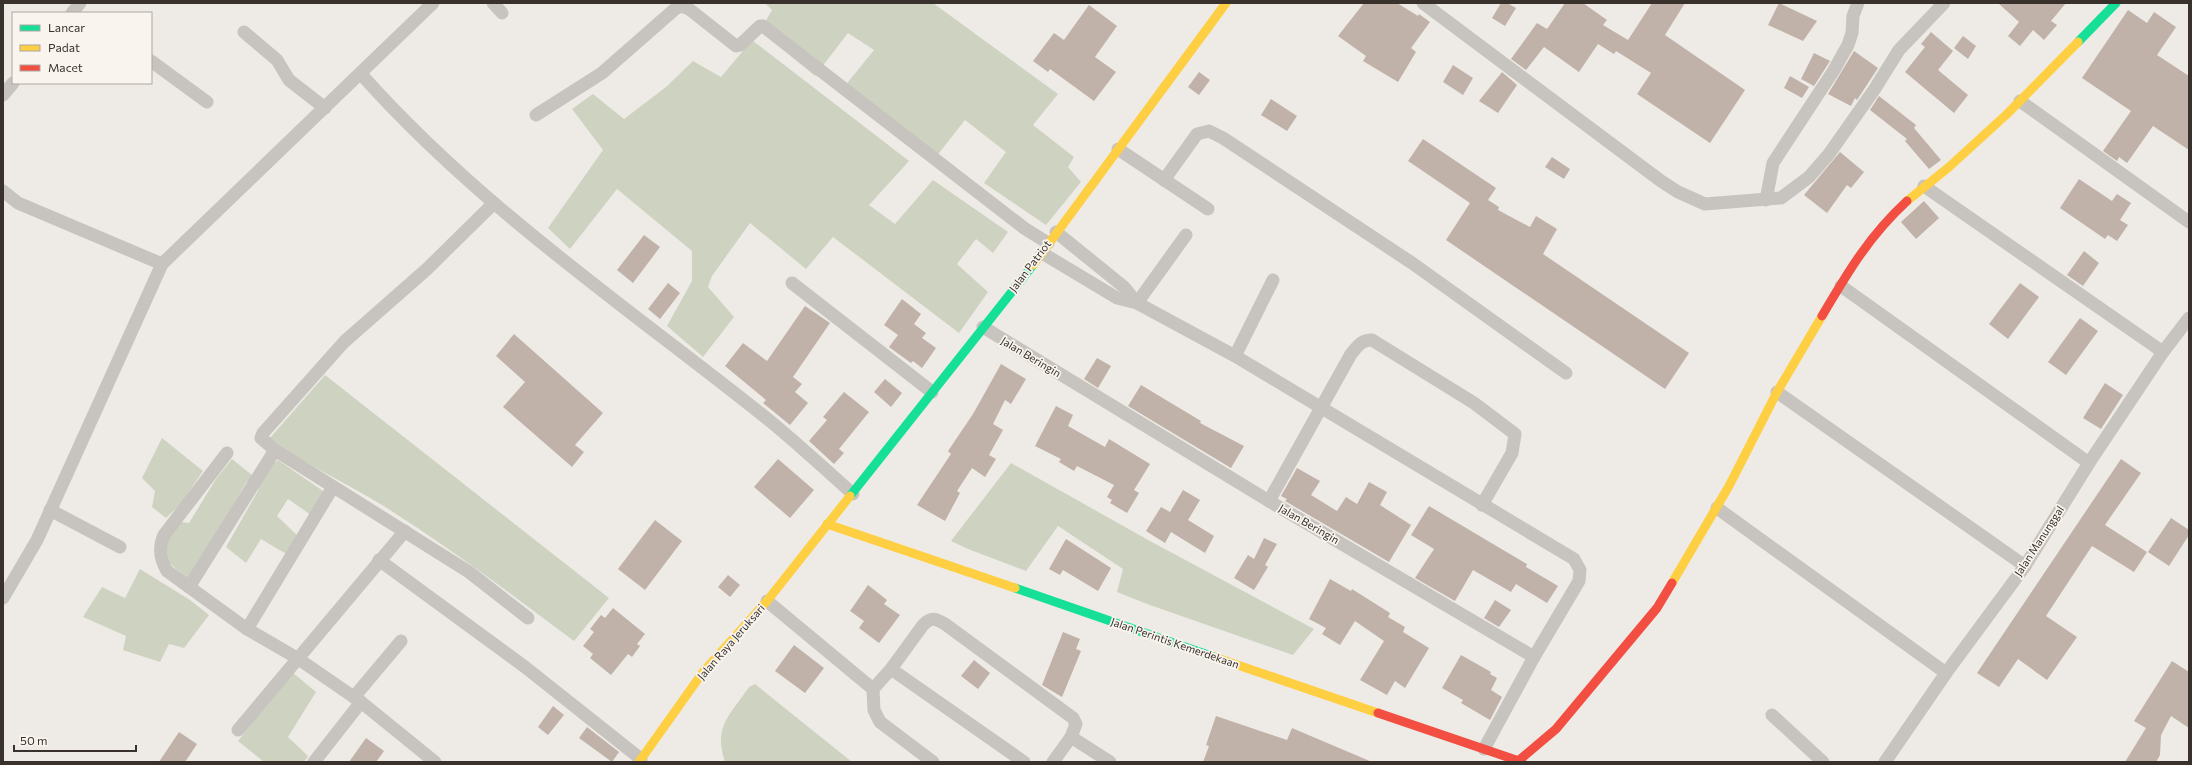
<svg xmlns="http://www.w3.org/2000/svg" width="2192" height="765" viewBox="0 0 2192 765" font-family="Commissioner,sans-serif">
	<rect width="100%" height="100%" fill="#eeebe6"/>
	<g fill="#ced3c1">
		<polygon points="765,3 933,3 1058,94 1033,125 1074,157 1068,167 1081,182 1046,225 984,183 1006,152 965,120 932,162 840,92 874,50 848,33 815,76 760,31 772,10"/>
		<polygon points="752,40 909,161 869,205 895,224 933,180 1008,232 993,253 976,239 957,264 988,292 959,333 833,237 806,269 750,223 712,276 708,287 734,317 703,357 667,326 692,281 692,251 617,189 570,249 548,228 603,150 572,109 593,94 624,119 666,87 693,61 721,77"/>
		<path d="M325,375L609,598L574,641C511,594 449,547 382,505C345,482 305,465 270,438Z"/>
		<polygon points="162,438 203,471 180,505 166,518 152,507 155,491 142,478"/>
		<polygon points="232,459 257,479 278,460 326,493 311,515 288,499 277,516 299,537 288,555 261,539 246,563 226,547 259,489 247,481 189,581 163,557 164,543 181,522 189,523 216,479"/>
		<polygon points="1011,463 1150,541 1314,629 1293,655 1147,604 1117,592 1123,569 1058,526 1026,571 968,549 951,541"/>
		<polygon points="140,569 190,600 209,615 184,648 169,644 160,662 123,650 126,636 83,617 102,587 125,598"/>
		<polygon points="292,672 316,692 288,737 308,756 304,762 264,762 238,741"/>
		<path d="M755,684L852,762H725C713,727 730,715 749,687Z"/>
	</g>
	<g fill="#c0b2a9">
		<polygon points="1364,3 1397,3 1418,16 1419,14 1430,22 1411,48 1416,52 1398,82 1363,61 1366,56 1338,36"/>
		<polygon points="1501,3 1507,3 1516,8 1505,26 1492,18"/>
		<polygon points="1565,3 1583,3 1607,20 1603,25 1628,40 1652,3 1685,3 1665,35 1745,90 1710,143 1637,94 1651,73 1616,51 1614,54 1598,44 1579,72 1544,47 1526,70 1511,59 1537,23 1547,29"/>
		<polygon points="1779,3 1817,21 1803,41 1768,25"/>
		<polygon points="1998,3 2066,3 2051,21 2057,25 2044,40 2033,30 2020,46 2008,36 2019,22"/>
		<polygon points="1089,5 1117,26 1095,57 1116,72 1094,101 1050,69 1048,72 1033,61 1054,33 1064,40"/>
		<polygon points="2128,10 2147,23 2154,12 2176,27 2157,55 2189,76 2189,150 2153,126 2127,163 2119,157 2117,161 2103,151 2131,111 2082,78"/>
		<polygon points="1931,32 1953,51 1938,70 1968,95 1954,113 1905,72 1925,47 1921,44"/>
		<polygon points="1963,36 1976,46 1968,59 1954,48"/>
		<polygon points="1854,51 1878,68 1857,100 1855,98 1851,106 1828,94"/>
		<polygon points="1814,53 1830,61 1814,86 1801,79"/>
		<polygon points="1453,65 1473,78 1463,95 1443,82"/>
		<polygon points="1199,72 1210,80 1199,95 1188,87"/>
		<polygon points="1502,72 1517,85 1498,113 1479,101"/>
		<polygon points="1790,76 1809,87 1802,98 1784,88"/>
		<polygon points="1879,96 1916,125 1914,128 1941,160 1929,169 1905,141 1907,139 1870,110"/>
		<polygon points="1271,99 1297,116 1287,131 1261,115"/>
		<polygon points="1423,139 1496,188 1488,200 1499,207 1498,210 1530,227 1536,216 1557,229 1543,254 1689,353 1665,389 1446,240 1470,203 1408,161"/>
		<polygon points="1840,152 1864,172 1851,188 1847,185 1827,213 1804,195"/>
		<polygon points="1552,157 1570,169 1564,179 1545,167"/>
		<polygon points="2079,179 2112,201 2117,194 2131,203 2120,220 2128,225 2117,241 2108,235 2105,239 2060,208"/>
		<polygon points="1924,201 1939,218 1916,239 1901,222"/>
		<polygon points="644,235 660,247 633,283 617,270"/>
		<polygon points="2084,251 2099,263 2083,286 2067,275"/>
		<polygon points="668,283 680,293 660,319 648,309"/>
		<polygon points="2020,283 2039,297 2008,339 1989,324"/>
		<polygon points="902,299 921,314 914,324 926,333 922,338 936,348 922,368 913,361 911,363 889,347 898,335 884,325"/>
		<polygon points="805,306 830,323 793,377 802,384 795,392 808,403 790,425 763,403 766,400 725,366 743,343 767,361"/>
		<polygon points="2080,318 2098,331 2066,375 2048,362"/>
		<polygon points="514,334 603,413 575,445 584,452 572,467 503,407 525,382 496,356"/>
		<polygon points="1097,358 1111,366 1098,388 1084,379"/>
		<polygon points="1001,364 1026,379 1011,404 1005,400 993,424 1003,430 989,455 996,459 985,477 972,468 957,491 960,493 945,521 917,505 951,454 948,451 973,414"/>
		<polygon points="885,379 902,393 891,407 874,392"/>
		<polygon points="2105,383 2123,395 2101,429 2083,418"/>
		<polygon points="1141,385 1201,421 1200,423 1244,446 1231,468 1128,406"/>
		<polygon points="844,392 869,412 839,449 844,453 834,464 809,441 827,420 823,417"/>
		<polygon points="1056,406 1073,415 1068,426 1105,447 1109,439 1150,464 1134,490 1139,493 1127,513 1110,503 1112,500 1107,497 1114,485 1077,466 1074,471 1059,462 1061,459 1035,446"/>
		<polygon points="778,459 814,490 790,518 754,487"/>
		<polygon points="2121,459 2141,473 2105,525 2147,552 2134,572 2092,546 2046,616 2077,637 2047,680 2018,659 1999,687 1977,673"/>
		<polygon points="1297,468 1320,481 1311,495 1337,511 1346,497 1357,504 1369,482 1387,492 1380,505 1411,525 1389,562 1285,501 1287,499 1281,496"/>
		<polygon points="1183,490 1200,500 1188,520 1214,536 1205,553 1171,532 1165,543 1146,531 1161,507 1170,512"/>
		<polygon points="1429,506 1527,564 1526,567 1558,586 1547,603 1516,584 1511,592 1473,570 1455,601 1415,578 1434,549 1411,535"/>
		<polygon points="2171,518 2189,530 2189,535 2169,566 2148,552"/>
		<polygon points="655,520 682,541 645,590 618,569"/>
		<polygon points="1264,538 1277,544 1265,565 1268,567 1254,590 1234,578 1248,555 1254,559"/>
		<polygon points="1066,539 1111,568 1098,591 1063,570 1060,575 1049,569"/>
		<polygon points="728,575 740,585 730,597 718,587"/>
		<polygon points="1330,579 1351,591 1352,589 1390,613 1388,617 1405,627 1403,632 1429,648 1405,688 1395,681 1387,695 1360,680 1384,641 1355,621 1340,645 1322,634 1326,628 1309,619"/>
		<polygon points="868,585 887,600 884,604 900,615 879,643 859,628 864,621 850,611"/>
		<polygon points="1495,600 1511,610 1499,627 1484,618"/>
		<polygon points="613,608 645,634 637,644 640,646 632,657 628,654 611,675 590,658 593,654 583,646 594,632 590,629 601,615 605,618"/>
		<polygon points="1063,632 1080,639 1076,649 1081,651 1062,697 1042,685"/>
		<polygon points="794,645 824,668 805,693 775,671"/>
		<polygon points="1461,655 1491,672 1490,674 1497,678 1491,690 1502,697 1490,720 1461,703 1463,700 1442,688"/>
		<polygon points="974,660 990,673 978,689 961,676"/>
		<polygon points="2172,661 2189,672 2189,728 2171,716 2161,735 2160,755 2156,762 2125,762 2146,728 2134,721"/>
		<polygon points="553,706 564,715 548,735 538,727"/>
		<polygon points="1216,716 1287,740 1292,728 1372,762 1203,762 1209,746 1206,745"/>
		<polygon points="587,727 619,752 612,762 579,738"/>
		<polygon points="179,732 197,744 185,762 159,762"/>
		<polygon points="366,738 384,751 376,762 349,762"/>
	</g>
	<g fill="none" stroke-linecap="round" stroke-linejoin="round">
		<g stroke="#c7c3be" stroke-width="13">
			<polyline points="493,3 502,13"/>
			<polyline points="1423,3 1661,181 1678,192 1705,204 1781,198 1809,177 1829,154 1874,90 1899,50 1944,3"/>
			<polyline points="72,13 80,3"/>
			<polyline points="244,32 277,60 289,80 325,108"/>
			<polyline points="151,61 207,102"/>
			<path d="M361,74C480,208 630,309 770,421C798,444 825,469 853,494"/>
			<polyline points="3,95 13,83"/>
			<polyline points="2020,101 2189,222"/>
			<polyline points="536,115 602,73 675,9 681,6 689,9 736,46 740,45 760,26 763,26 1024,228 1048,243"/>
			<polyline points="1118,149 1208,209"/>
			<polyline points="1164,180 1197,134 1209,131 1223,138 1412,263 1566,373"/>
			<polyline points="1924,186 2163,352"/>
			<polyline points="3,191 18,203 162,264"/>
			<polyline points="1766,200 1773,163 1834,70 1848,45 1852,33 1853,16 1858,3"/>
			<polyline points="494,203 427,269 344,342 263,433 261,438 275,450 469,572 528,618"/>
			<polyline points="1056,232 1124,287 1137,303"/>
			<polyline points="1042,253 1117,298 1137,303 1235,356 1574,559 1580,570 1579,581 1534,657"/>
			<polyline points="792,283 932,392"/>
			<polyline points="1841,286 2089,463"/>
			<polyline points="1137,303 1186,235"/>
			<polyline points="983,327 1269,501 1534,657 1484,749"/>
			<polyline points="1235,356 1273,280"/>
			<polyline points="1777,392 2025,566"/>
			<path d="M227,453L164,535C158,548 160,559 167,571L247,629L297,658L361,702L435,762"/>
			<path d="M1269,501L1351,354C1358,346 1361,340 1372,340L1474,403L1515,434L1512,453L1482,505"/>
			<polyline points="1717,508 1946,673"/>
			<polyline points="50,510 120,547"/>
			<polyline points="379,560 525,667 641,759"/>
			<polyline points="189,587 275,450"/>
			<polyline points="3,598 37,540 162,264 433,3"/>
			<polyline points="767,601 873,689 874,710 880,722 933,762"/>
			<polyline points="247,629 333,487"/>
			<polyline points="891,669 1024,762"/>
			<path d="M873,689L891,669L923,625C931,617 935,618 945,624L1073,718L1076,724L1071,737L1110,762"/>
			<polyline points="354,697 401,641"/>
			<polyline points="1772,715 1823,762"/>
			<polyline points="238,730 405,531"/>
			<polyline points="314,762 361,702"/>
			<polyline points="1053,762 1071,737"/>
			<polyline points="1885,762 1946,673 2025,566 2089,463 2163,352 2189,318"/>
		</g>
		<g stroke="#16e098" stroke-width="9">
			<polyline points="2078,42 2116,3"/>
			<polyline points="850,496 1033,265"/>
			<polyline points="1015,588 1214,657"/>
		</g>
		<g stroke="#ffcf43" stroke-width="9">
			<polyline points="1907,201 1949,167 2007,114 2078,42"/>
			<polyline points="1033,265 1226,3"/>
			<polyline points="827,524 1015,588"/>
			<polyline points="1672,583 1729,486 1777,392 1822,316"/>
			<polyline points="1214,657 1378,713"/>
			<polyline points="639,762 703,672 767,601 850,496"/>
		</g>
		<g stroke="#f24e42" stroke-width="9">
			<path d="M1822,316C1848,272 1869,236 1907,201"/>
			<polyline points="1378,713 1522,762"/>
			<polyline points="1517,762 1556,729 1657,608 1672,583"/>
		</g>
	</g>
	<g text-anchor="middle" stroke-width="3.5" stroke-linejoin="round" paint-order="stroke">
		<g font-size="11" fill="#38312c" stroke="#f9f5ee">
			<text transform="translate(1030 266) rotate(-53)" y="4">Jalan Patriot</text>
			<text transform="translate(1031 357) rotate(31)" y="4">Jalan Beringin</text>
			<text transform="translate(1309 524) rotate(30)" y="4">Jalan Beringin</text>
			<text transform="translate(2039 541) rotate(-57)" y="4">Jalan Manunggal</text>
			<text transform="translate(731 642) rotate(-49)" y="4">Jalan Raya Jeruksari</text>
			<text transform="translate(1175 643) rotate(19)" y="4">Jalan Perintis Kemerdekaan</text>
		</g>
	</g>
	<rect width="2192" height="765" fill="none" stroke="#38312c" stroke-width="8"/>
	<rect x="12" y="12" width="140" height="72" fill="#f9f5ee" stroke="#aca7a0"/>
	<rect x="20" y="25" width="20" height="6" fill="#16e098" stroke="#aca7a0"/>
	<text x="48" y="32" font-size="12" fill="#38312c">Lancar</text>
	<rect x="20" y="45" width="20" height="6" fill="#ffcf43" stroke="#aca7a0"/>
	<text x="48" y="52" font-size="12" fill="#38312c">Padat</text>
	<rect x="20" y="65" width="20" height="6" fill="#f24e42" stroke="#aca7a0"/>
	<text x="48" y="72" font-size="12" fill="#38312c">Macet</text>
	<path d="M14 745v6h122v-6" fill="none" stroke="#38312c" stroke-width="2"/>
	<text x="20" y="745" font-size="12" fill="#38312c" stroke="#f9f5ee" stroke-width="3" paint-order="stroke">50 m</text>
</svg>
